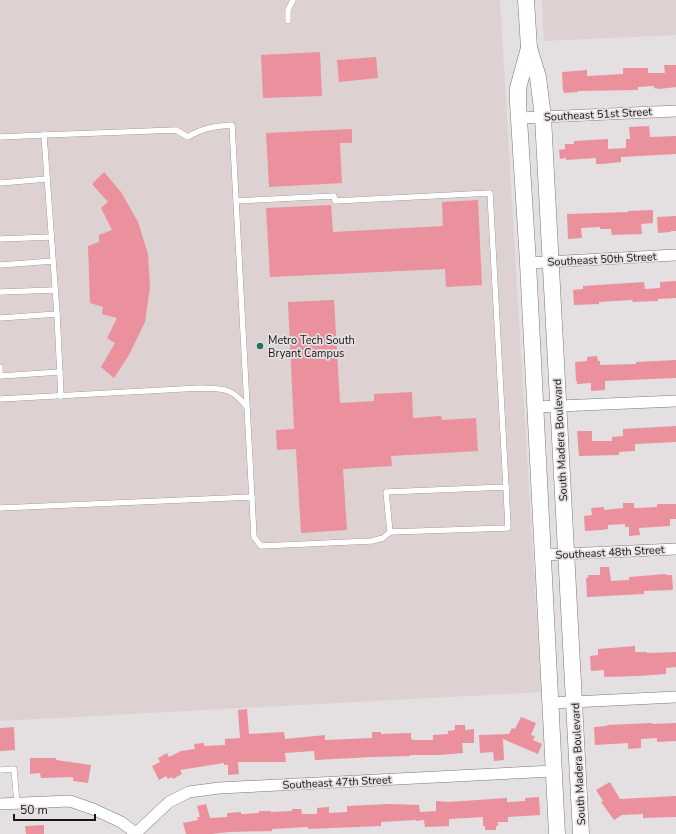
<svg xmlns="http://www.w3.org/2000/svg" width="676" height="834" viewBox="0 0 676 834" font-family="'Nunito Sans',sans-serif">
	<rect width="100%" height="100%" fill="#e4dfe0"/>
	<g fill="#ded1d2">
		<polygon points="0,0 500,0 541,692 0,721"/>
		<polygon points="542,0 676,0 676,35 544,41"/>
	</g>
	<g fill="#eb909d">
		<polygon points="320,52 322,96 263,98 261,55"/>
		<polygon points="376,57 378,78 339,82 337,60"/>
		<polygon points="664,65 676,65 676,87 659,89 654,88 654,86 638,87 638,90 578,91 578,92 564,93 564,91 563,91 562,72 587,70 587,76 623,74 623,68 648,68 648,73 665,73"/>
		<polygon points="649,126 650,137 676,136 676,154 621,157 621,162 602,164 596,164 596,158 566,160 566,158 560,159 559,150 565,149 565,144 574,144 574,141 608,139 608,149 626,148 626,139 630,139 629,127"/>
		<polygon points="352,129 352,143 340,143 342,183 269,187 266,133"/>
		<polygon points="104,172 121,192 138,222 148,254 150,287 145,322 129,355 114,378 101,367 115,343 107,338 117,318 102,314 103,307 90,303 88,246 99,242 99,235 112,230 101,208 108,202 92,184"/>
		<polygon points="478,200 482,285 446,287 445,269 270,277 266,208 331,205 333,232 443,226 442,202"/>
		<polygon points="653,210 653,223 641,224 642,234 612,235 611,229 600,229 600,227 581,228 582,238 568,239 567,214 628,212 628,211"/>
		<polygon points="676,216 676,231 671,231 671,232 658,233 657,217"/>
		<polygon points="676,281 676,298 658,299 658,301 633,302 632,300 599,302 599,304 574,305 573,290 583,289 583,286 644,282 645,289 660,288 660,282"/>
		<polygon points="334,300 340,403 374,401 374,394 412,392 413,418 441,416 442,420 476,418 478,451 391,456 392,466 343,469 347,530 301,533 296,449 277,450 276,430 294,429 288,302"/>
		<polygon points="597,356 598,361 600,361 600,365 636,364 636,362 676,360 676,378 605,381 605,390 591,391 591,383 577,384 577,381 576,381 575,362 587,361 587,357"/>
		<polygon points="676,426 676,442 635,444 635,451 619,452 619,455 579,456 577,431 592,431 592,441 612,441 612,437 623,436 623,429"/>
		<polygon points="623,503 634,503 634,508 638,508 657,507 657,504 676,504 676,519 670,519 670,526 639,528 640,535 629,536 629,527 625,527 625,524 608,525 608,529 601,530 585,531 584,516 592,515 591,508 604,507 604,510 623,508"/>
		<polygon points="600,567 609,567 611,581 629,580 629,577 666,574 666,575 672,575 673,590 644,591 644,594 587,597 586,578 588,578 588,575 600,575"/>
		<polygon points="635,646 635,652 647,652 647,653 676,652 676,667 666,668 666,674 638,676 604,677 604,670 591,671 590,656 598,655 598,649"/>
		<polygon points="247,709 249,734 284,732 285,739 325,735 325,740 372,738 372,732 381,732 381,734 411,733 411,739 414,740 433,740 433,735 448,734 448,731 455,730 455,725 465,725 465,730 474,729 474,743 462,743 463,753 439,755 410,755 410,756 372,757 315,760 314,751 285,753 286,762 238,762 239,774 228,775 228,765 224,765 224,763 180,770 182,774 173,779 172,777 168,779 166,776 159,780 152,766 160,762 158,758 167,753 169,757 181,751 195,749 194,744 204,743 204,746 225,745 225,739 240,738 238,710"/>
		<polygon points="521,717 536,723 531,735 535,736 533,740 542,744 538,754 503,739 504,760 494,761 493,752 480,753 479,735 509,734 512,728 515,729"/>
		<polygon points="652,723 652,724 676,723 676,741 657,742 657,738 641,739 641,748 628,749 628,743 595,745 594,727 607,726 607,725"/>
		<polygon points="14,727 15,750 0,751 0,728"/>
		<polygon points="30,758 56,758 56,760 91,765 88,783 73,781 73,777 41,778 40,773 30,774"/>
		<polygon points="610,782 620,799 676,796 676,817 643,818 643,814 622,815 614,820 601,802 603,801 596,790"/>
		<polygon points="539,797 540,815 508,817 508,822 498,822 498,826 496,826 496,830 485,830 485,826 483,826 483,817 449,819 449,826 425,827 424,820 416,821 416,820 381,822 381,826 308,829 308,827 272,829 272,831 229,832 211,834 186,834 183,823 198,820 197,817 200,817 197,806 206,804 210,818 227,817 227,813 241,812 241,814 259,813 259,811 271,811 271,812 292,811 292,809 301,809 302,814 317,814 317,808 329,807 329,813 347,812 347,806 389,804 419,805 420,812 436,811 436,801 448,802 507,798 507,802 525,801 525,798"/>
		<polygon points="44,825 44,834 26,834 25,826"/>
	</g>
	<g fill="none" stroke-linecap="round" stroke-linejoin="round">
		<g stroke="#7c7879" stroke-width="6">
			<g id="lane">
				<polyline points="288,21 288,10 293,0"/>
				<polyline points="0,137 44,135"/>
				<polyline points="0,183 47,179"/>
				<polyline points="0,239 51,237"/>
				<polyline points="0,265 53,261"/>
				<polyline points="0,292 55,290"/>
				<polyline points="0,318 57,314"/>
				<polyline points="0,367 0,376 60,372"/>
				<path d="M61,396L57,314L44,135L176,130L188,137C202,128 216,126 232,125L254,537L261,546L372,541L383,538L390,532L386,492L506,487L490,193L335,201L334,196L236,201"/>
				<path d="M0,399L200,388C223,389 231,387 246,406"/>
				<polyline points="0,508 252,497"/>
				<polyline points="390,532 508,528 506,487"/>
				<polyline points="0,770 14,769 17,803"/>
			</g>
		</g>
		<g stroke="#7c7879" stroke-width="12">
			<g id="street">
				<polyline points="520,118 676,111"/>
				<polyline points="528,263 676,255"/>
				<polyline points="536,407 676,401"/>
				<polyline points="543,555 676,549"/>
				<polyline points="551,703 676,697"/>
				<polyline points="0,804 70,801 93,809 121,822 137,834"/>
				<polyline points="136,833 169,802 189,792 219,788 554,771"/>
			</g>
		</g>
		<g stroke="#7c7879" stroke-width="17">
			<g id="secondary">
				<polyline points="526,0 529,48 538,77 543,117 581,834"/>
				<polyline points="529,48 518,88 518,103 528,263 557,834"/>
			</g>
		</g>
		<use href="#lane" stroke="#fff" stroke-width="5.5"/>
		<use href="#street" stroke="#fff" stroke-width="11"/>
		<use href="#secondary" stroke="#fff" stroke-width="16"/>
	</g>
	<circle fill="#26706c" stroke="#e4dfe0" stroke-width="1.5" cx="260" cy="346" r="4"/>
	<g text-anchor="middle" stroke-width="3.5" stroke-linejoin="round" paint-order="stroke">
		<g font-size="11" fill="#171616" stroke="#e4dfe0">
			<text transform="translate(598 114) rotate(-3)" y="4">Southeast 51st Street</text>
			<text transform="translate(602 259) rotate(-3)" y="4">Southeast 50th Street</text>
			<text transform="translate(560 440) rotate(-93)" y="4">South Madera Boulevard</text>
			<text transform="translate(610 552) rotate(-3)" y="4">Southeast 48th Street</text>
			<text transform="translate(578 764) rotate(-93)" y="4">South Madera Boulevard</text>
			<text transform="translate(337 782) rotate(-3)" y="4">Southeast 47th Street</text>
		</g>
		<g font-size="11" fill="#171616" stroke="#e4dfe0" text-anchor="start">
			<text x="268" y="344">Metro Tech South<tspan x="268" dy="13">Bryant Campus</tspan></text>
		</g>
	</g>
	<path d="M14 814v6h81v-6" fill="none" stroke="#171616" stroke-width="2"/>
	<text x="20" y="814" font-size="12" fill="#171616" stroke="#e4dfe0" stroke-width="3" paint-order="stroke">50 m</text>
</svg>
